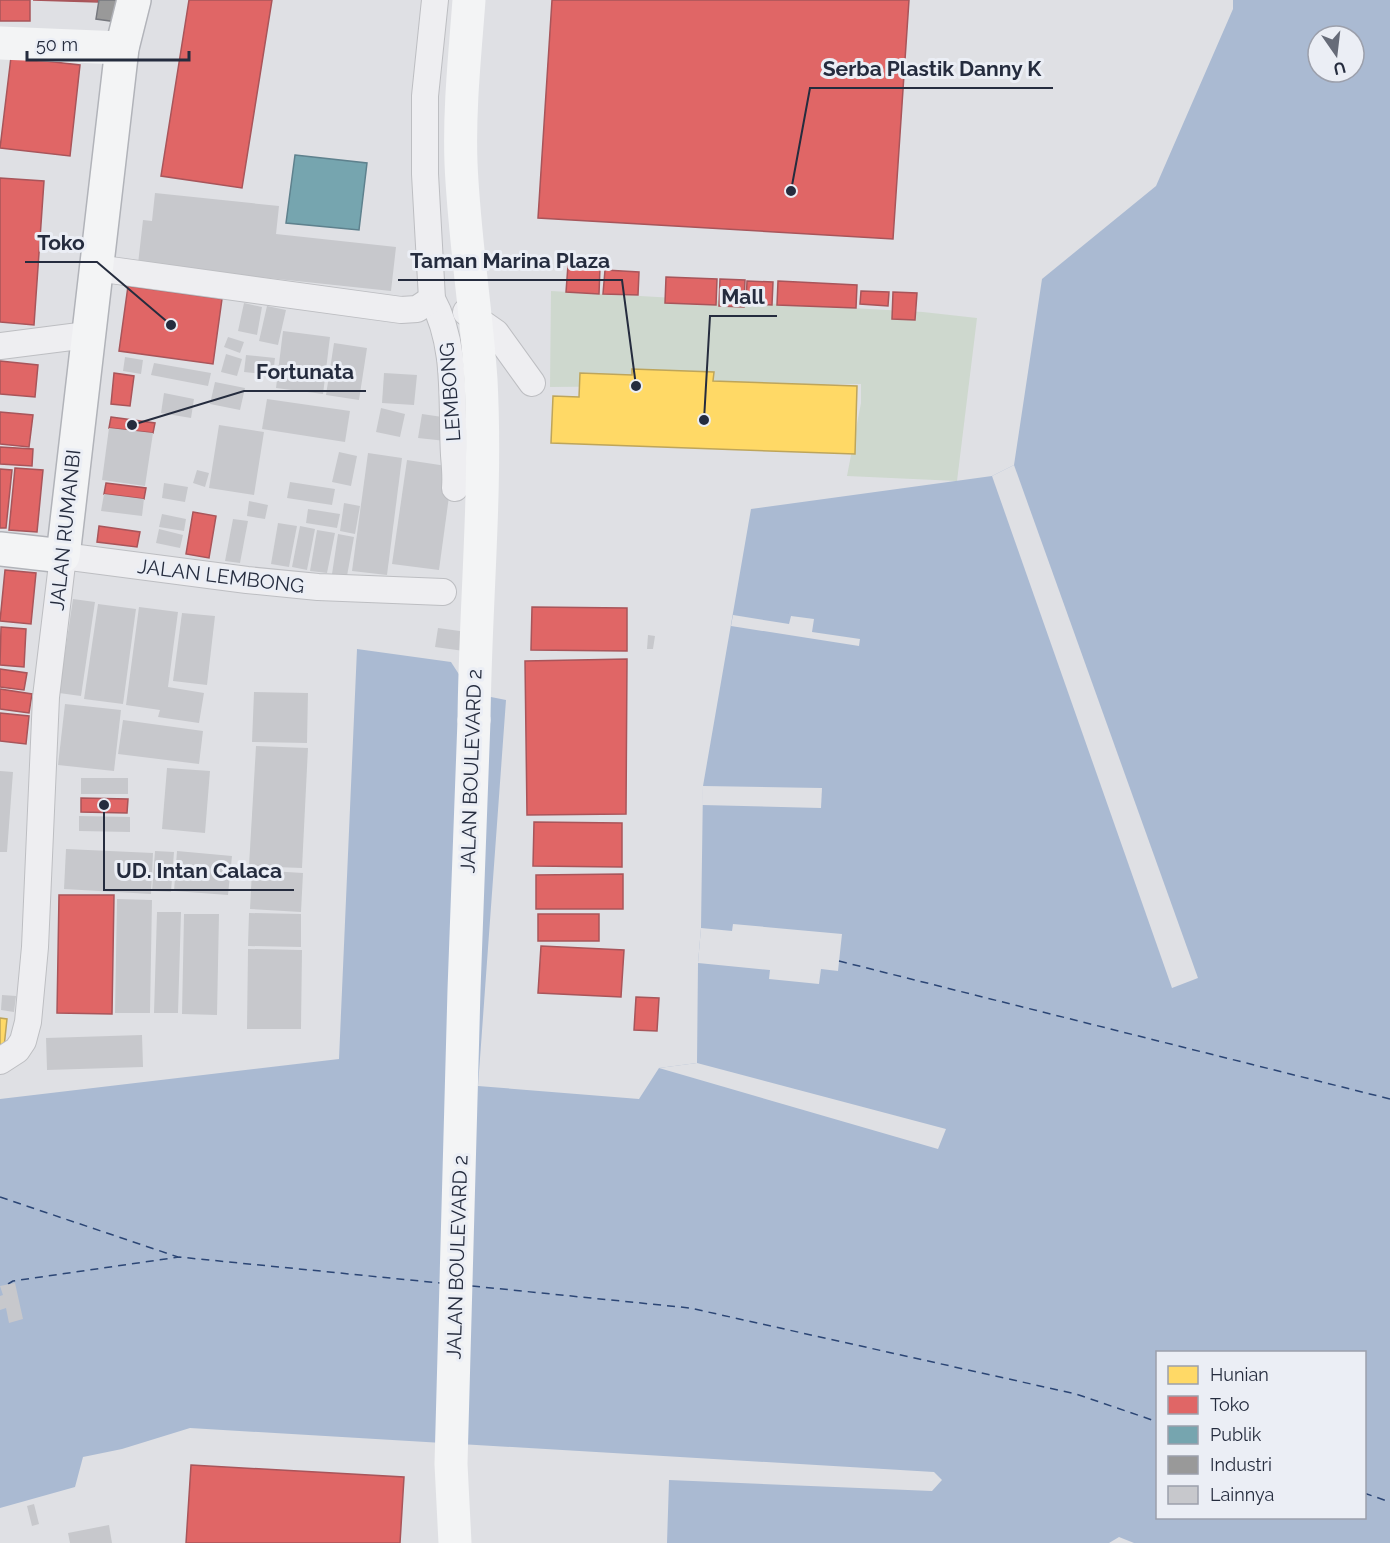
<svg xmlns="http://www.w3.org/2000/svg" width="1390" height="1543" viewBox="0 0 1390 1543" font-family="Raleway,sans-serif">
	<rect width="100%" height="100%" fill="#dfe0e4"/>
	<polygon fill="#ced8ce" points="551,291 923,312 977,318 957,481 847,476 861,403 861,384 550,387"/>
	<path fill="#aabad2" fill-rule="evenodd" d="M1233,0H1390V1543H1134L1119,1537L1109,1543H667L669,1480L932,1491L942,1480L934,1472L190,1428L122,1449L83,1457L75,1487L0,1508V1099L339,1059L357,649L451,662L471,693L506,700L478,1086L639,1099L659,1068L697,1063L698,963L701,928L703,786L751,509L992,476L1014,465L1042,279L1156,186L1233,9ZM1318,36H1354V72H1318ZM1158,1352H1364V1518H1158Z"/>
	<g fill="#dfe0e4">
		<polygon points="1014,465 1198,978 1172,988 992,476"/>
		<polygon points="733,615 789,624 791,616 814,619 812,632 860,639 859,646 731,626"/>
		<polygon points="703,786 822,788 821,808 702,805"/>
		<polygon points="733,924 842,934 838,971 821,969 819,984 769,979 770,970 698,963 701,928 732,931"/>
		<polygon points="697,1063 946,1129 938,1149 659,1068"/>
	</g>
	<g fill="#ffd966" stroke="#bea55a" stroke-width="1.5">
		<polygon points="632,369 714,372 713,381 857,386 855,454 551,443 553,396 579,397 580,373 632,375"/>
		<polygon points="0,1018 7,1019 4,1047 0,1046"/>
	</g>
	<g fill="#e06666" stroke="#a8555a" stroke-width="1.5">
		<rect x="0" y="0" width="30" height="21"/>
		<polygon points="33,0 98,0 98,2"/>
		<polygon points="189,0 272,0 242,188 161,176"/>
		<polygon points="552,0 909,0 893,239 538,218"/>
		<polygon points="11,57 80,65 70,156 0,148"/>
		<polygon points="0,178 44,181 34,325 0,322"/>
		<polygon points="568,265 600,267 599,294 566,292"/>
		<polygon points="605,270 639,272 638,295 603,294"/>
		<polygon points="666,277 717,279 716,305 665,303"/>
		<polygon points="720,279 745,280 744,307 719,306"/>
		<polygon points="747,281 773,282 772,305 746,304"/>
		<polygon points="778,281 857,285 856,308 777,305"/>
		<polygon points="128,286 222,299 213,364 119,351"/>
		<polygon points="861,291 889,292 888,306 860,304"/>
		<polygon points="893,292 917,293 915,320 892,319"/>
		<polygon points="0,361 38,365 35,397 0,394"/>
		<polygon points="114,373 134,376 130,406 111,404"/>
		<polygon points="0,412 33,415 29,447 0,444"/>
		<polygon points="111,417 155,423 153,433 109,428"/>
		<polygon points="0,447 33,449 32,466 0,464"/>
		<polygon points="15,468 43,470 37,532 9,530"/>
		<polygon points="0,469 12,470 6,528 0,528"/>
		<polygon points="106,483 146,488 144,499 104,494"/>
		<polygon points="193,512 216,516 209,558 186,554"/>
		<polygon points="99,526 140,532 137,547 97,542"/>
		<polygon points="5,570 36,573 31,624 0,621"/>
		<polygon points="532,607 627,608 627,651 531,650"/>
		<polygon points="1,627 26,629 24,667 0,665"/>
		<polygon points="627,659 626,814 527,815 525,661"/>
		<polygon points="0,669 27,673 24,690 0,687"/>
		<polygon points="0,689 32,694 29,713 0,709"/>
		<polygon points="0,713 29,716 26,744 0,741"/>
		<polygon points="81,798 128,799 127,813 81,812"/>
		<polygon points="534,822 622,823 622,867 533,866"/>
		<polygon points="623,874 623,909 536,909 536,875"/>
		<polygon points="59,895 114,895 112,1014 57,1013"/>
		<rect x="538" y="914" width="61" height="27"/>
		<polygon points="541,946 624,950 621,997 538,993"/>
		<polygon points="636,997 659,998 657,1031 634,1030"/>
		<polygon points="191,1465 404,1477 400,1543 186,1543"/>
	</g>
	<polygon fill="#76a5af" stroke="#5e818d" stroke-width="1.5" points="295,155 367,163 359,230 286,223"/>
	<polygon fill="#999" stroke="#76787e" stroke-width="1.5" points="99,0 127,0 124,23 96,19"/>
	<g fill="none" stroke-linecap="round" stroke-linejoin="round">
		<g stroke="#2c4675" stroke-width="1.5" stroke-dasharray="8 6" stroke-linecap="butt">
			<polyline points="839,961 1390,1099"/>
			<polyline points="0,1197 178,1257"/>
			<polyline points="8,1284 13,1281 179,1257 440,1283"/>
			<polyline points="472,1286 690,1308 1076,1394 1158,1422"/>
			<polyline points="1364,1493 1390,1502"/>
		</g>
	</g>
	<g fill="#c7c8cc">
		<polygon points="155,193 279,206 276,234 396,247 391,291 138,264 143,220 152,221"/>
		<polygon points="244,303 262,307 257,335 238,331"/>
		<polygon points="267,306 286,310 278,345 259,341"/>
		<polygon points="283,331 330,337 323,394 276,388"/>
		<polygon points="228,337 244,342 240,353 224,347"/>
		<polygon points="334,343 367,348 359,400 326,395"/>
		<polygon points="226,354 242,359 237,376 221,372"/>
		<polygon points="246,355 275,358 273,375 244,372"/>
		<polygon points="125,357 143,360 141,374 123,371"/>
		<polygon points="154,363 211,373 208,386 151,375"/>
		<polygon points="384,373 417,375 414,405 382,403"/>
		<polygon points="215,382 245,388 240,410 210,404"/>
		<polygon points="164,393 194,399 191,418 161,413"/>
		<polygon points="267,399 350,411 345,442 262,429"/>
		<polygon points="381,408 405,414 400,437 376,432"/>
		<polygon points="422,414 449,418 446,441 418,438"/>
		<polygon points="219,425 264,432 254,495 209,488"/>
		<polygon points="109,428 153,433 145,486 102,480"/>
		<polygon points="339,452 357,456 351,486 332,482"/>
		<polygon points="368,453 402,458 387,575 352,571"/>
		<polygon points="407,460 453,467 439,570 392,564"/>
		<polygon points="197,470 209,473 205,487 193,483"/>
		<polygon points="290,482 335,489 332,505 287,498"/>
		<polygon points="164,483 188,487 185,502 162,498"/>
		<polygon points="104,494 144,499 142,516 101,511"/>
		<polygon points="249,501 268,505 265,519 247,516"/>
		<polygon points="344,503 360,506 355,534 340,531"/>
		<polygon points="308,509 340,514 337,528 306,523"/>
		<polygon points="162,514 186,519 184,531 159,527"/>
		<polygon points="233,519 248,521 240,563 225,561"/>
		<polygon points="278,523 297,526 289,567 271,564"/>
		<polygon points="300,526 315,529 307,570 292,567"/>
		<polygon points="159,529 183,535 180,548 156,543"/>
		<polygon points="317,530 335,533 327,573 310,571"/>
		<polygon points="338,534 354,537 347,576 332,574"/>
		<polygon points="73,599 95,602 81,696 59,693"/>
		<polygon points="98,604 136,609 123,704 84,699"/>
		<polygon points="139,607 178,612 168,687 204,693 199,723 158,717 160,710 126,705"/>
		<polygon points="182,613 215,616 207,685 173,681"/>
		<polygon points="438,628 467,632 464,651 435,647"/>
		<polygon points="648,635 655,636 653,649 647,649"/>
		<polygon points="254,692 308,693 307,743 252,742"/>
		<polygon points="65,704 121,710 114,771 58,765"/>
		<polygon points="123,720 203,731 199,764 118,754"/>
		<polygon points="256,746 308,748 302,868 249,866"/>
		<polygon points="167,768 210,771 205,833 162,829"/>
		<polygon points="0,771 13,772 7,852 0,852"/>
		<rect x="81" y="778" width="47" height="16"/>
		<polygon points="79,816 130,817 130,832 79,831"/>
		<polygon points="66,849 153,853 151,894 64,889"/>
		<polygon points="155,851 174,852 171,892 152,891"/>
		<polygon points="177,851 232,856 228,895 174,891"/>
		<polygon points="252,870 303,873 301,912 250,909"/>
		<polygon points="117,899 152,900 150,1013 115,1013"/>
		<polygon points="157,912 181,912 178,1013 154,1013"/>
		<polygon points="249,913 301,914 301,947 248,946"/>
		<polygon points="184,914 219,914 217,1015 182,1014"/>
		<polygon points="248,949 302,950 301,1029 247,1029"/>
		<polygon points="2,995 16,996 14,1012 1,1010"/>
		<polygon points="142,1035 143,1067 47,1070 46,1038"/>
		<polygon points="15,1283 23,1319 9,1323 6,1308 0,1310 0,1296 3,1295 0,1286"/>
		<polygon points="34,1504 39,1524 32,1526 27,1506"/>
		<polygon points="109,1525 112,1543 70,1543 68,1533"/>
	</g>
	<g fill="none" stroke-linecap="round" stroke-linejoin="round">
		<g stroke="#bdbec2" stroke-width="28">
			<g id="street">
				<path d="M435,0L425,96V174L432,299C458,346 451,404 454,455C455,466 456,477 455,488"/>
				<polyline points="96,268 401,310 417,309 432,299"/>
				<polyline points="466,312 496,333 532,383"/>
				<polyline points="0,346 87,335"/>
				<polyline points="0,1061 17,1050 23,1041 28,1022 35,947 46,697 63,556 247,580 318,587 443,592"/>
			</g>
		</g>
		<g stroke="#b1b3b9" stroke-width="36">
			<polyline id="highway" points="0,549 63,556 122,48 134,0"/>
		</g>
		<use href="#street" stroke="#eeeef1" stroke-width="26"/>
		<g stroke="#f3f4f5" stroke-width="33">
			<polyline points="0,43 122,48"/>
			<polyline points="455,1543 451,1464 464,990 474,720"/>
		</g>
		<use href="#highway" stroke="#f3f4f5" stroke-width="33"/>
		<path stroke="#f3f4f5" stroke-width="33" d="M469,0C465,54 459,109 461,163C464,236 476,308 481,380C487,493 475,607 474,720"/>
	</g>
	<g text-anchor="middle" stroke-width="6" stroke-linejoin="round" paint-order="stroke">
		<g font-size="20" fill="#252c3e" stroke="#ebeef5">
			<text transform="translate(450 392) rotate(-94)" y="7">LEMBONG</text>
			<text transform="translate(65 530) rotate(-84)" y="7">JALAN RUMANBI</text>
			<text transform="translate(221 576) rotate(7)" y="7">JALAN LEMBONG</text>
			<text transform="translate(471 771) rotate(-88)" y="7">JALAN BOULEVARD 2</text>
			<text transform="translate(457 1257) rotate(-88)" y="7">JALAN BOULEVARD 2</text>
		</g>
	</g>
	<path fill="none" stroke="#252c3e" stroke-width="2" d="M791 191L810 88H1053M171 325L97 262H25M636 386L622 280H398M704 420L710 316H777M132 425L244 391H366M104 805L104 890H294"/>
	<g fill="#252c3e" stroke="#ebeef5" stroke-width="2">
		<circle cx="791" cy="191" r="6"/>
		<circle cx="171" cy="325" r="6"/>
		<circle cx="636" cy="386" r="6"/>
		<circle cx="704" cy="420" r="6"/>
		<circle cx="132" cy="425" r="6"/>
		<circle cx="104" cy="805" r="6"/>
	</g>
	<g font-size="21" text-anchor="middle" font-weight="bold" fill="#252c3e" stroke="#ebeef5" stroke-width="6" stroke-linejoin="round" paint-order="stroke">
		<text x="932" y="76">Serba Plastik Danny K</text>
		<text x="61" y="250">Toko</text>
		<text x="510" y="268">Taman Marina Plaza</text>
		<text x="743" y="304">Mall</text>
		<text x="305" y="379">Fortunata</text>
		<text x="199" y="878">UD. Intan Calaca</text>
	</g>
	<rect x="1156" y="1351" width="210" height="168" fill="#ebeef5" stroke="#9ca0ac" stroke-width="1.5"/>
	<rect x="1168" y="1366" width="30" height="18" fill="#ffd966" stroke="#9ca0ac" stroke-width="1.5"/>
	<text x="1210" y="1381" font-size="18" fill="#252c3e">Hunian</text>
	<rect x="1168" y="1396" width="30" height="18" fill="#e06666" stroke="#9ca0ac" stroke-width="1.5"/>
	<text x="1210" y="1411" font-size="18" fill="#252c3e">Toko</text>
	<rect x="1168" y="1426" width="30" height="18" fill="#76a5af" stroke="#9ca0ac" stroke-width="1.5"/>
	<text x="1210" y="1441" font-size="18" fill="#252c3e">Publik</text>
	<rect x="1168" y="1456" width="30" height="18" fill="#999999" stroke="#9ca0ac" stroke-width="1.5"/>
	<text x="1210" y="1471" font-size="18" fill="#252c3e">Industri</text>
	<rect x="1168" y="1486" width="30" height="18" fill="#c7c8cc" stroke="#9ca0ac" stroke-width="1.5"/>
	<text x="1210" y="1501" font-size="18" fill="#252c3e">Lainnya</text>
	<g transform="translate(1336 54) rotate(166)"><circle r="28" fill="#ebeef5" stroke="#9ca0ac" stroke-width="1.5"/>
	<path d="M0-4.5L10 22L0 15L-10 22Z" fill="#666b78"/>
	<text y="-9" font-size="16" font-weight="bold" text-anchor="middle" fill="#252c3e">U</text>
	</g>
	<path d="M27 51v9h162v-9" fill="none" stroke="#252c3e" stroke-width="3"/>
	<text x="36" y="51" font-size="18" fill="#252c3e" stroke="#ebeef5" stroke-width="4.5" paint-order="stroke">50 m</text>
</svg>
